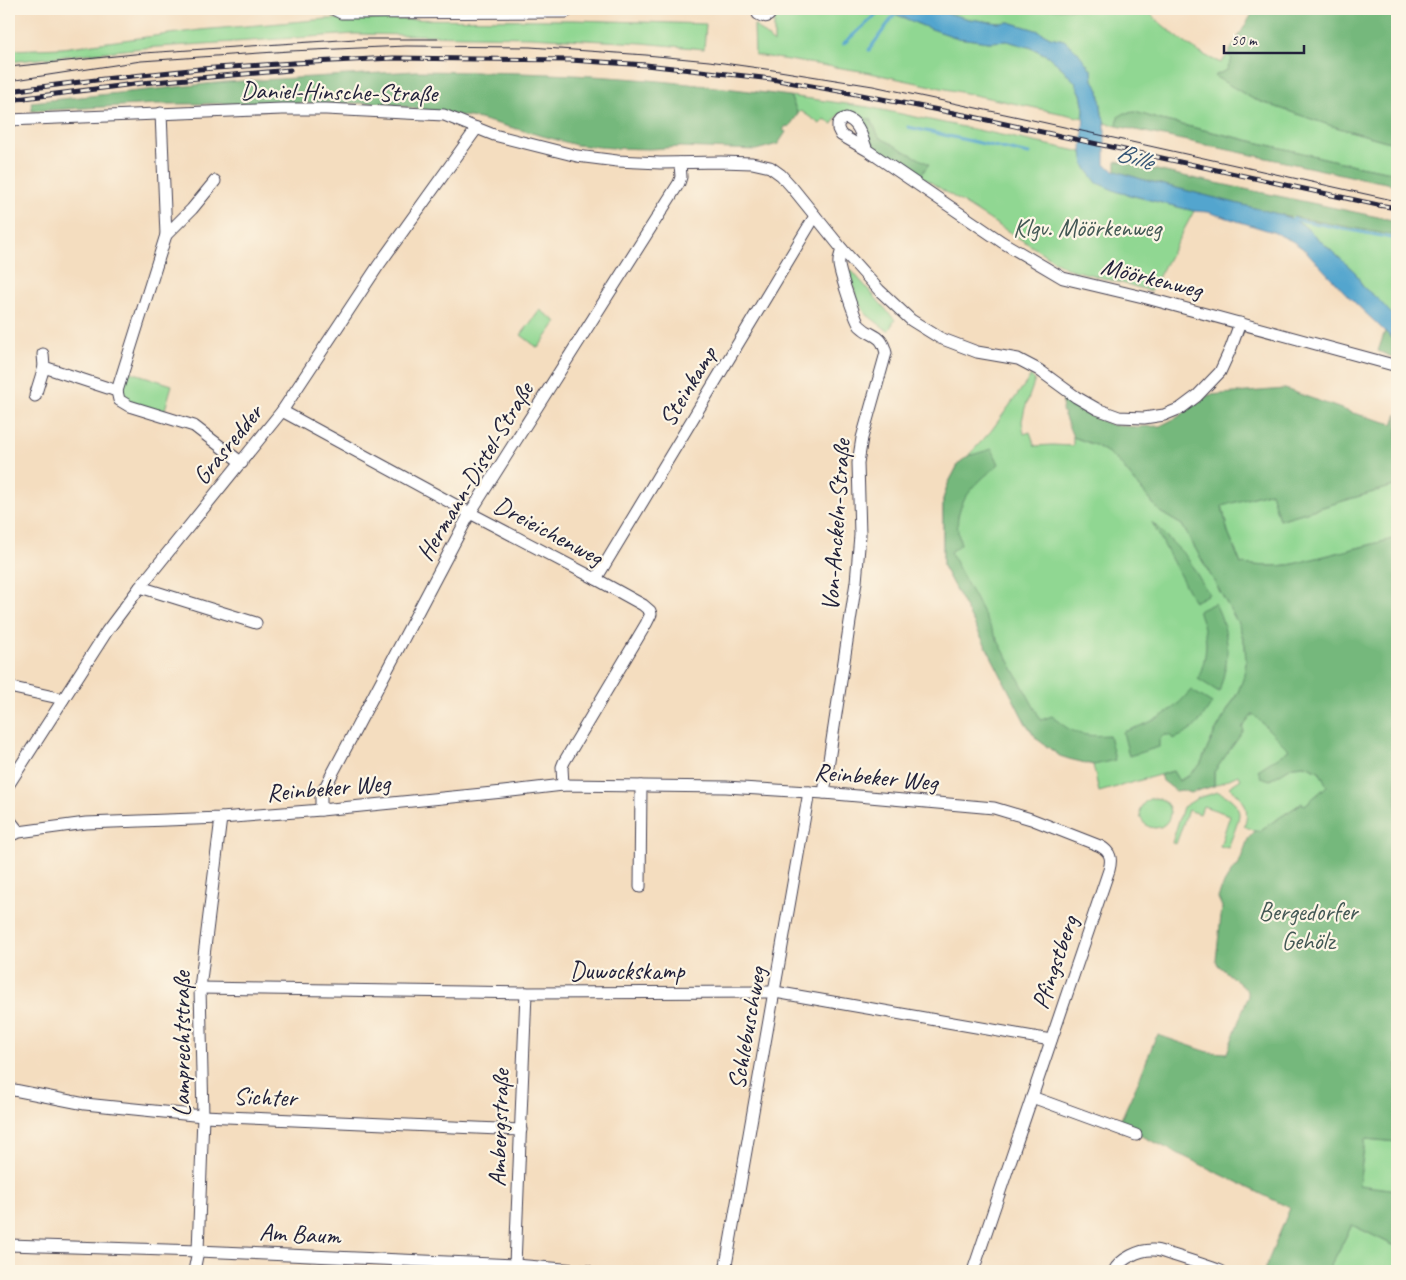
<svg xmlns="http://www.w3.org/2000/svg" width="1406" height="1280" viewBox="0 0 1406 1280" font-family="Caveat,sans-serif">
	<rect width="100%" height="100%" fill="#fcf5e5"/>
	<filter id="ink" filterUnits="userSpaceOnUse"><feTurbulence type="fractalNoise" baseFrequency=".02" numOctaves="2"/><feDisplacementMap in="SourceGraphic" scale="10" xChannelSelector="R" yChannelSelector="G"/><feConvolveMatrix kernelMatrix="1 2 1 2 8 2 1 2 1" color-interpolation-filters="sRGB"/></filter>
	<filter id="wash" filterUnits="userSpaceOnUse"><feTurbulence type="fractalNoise" baseFrequency=".0096" numOctaves="4" result="noise"/><feDisplacementMap in="SourceGraphic" scale="20" xChannelSelector="R" yChannelSelector="G"/><feGaussianBlur stdDeviation="1.12" result="paint"/><feColorMatrix in="noise" values="0 0 0 0 0 0 0 0 0 0 0 0 0 0 0 0 0 1.4 0 .05"/><feComposite in="paint" operator="in"/></filter>
	<g filter="url(#wash)">
		<rect width="100%" height="100%" fill="#f4ddbf"/>
		<g fill="#90d792" stroke="#597c66">
			<polygon points="778,9 883,9 923,26 958,38 989,42 1007,41 1032,48 1048,56 1063,69 1075,82 1081,94 1084,109 1083,118 861,71 755,55 754,25 774,43 774,21 778,13"/>
			<path d="M932,9H1145C1168,30 1191,51 1221,63L1228,54L1233,59L1227,70L1215,76L1253,99L1332,126L1397,144V173L1354,165L1161,120L1135,112L1119,117L1117,126L1105,123L1102,114L1099,90L1093,80L1092,71L1064,40L1050,37L1039,31L1009,22L999,23L969,19Z"/>
			<polygon points="327,19 575,20 706,24 704,49 642,43 530,37 355,34 143,48 9,62 9,50 62,48 200,30"/>
			<path d="M790,96L868,107L1082,152L1084,164L1118,192L1194,211L1151,291L1066,268L870,144L871,120C867,119 863,119 859,118C846,113 840,108 833,124L824,119L820,124L801,111L798,114Z"/>
			<polygon points="1278,214 1397,236 1397,321 1363,287 1355,272 1303,225 1293,219"/>
			<polygon points="852,271 895,320 888,331 866,314 858,302 849,273"/>
			<polygon points="540,310 557,322 538,348 521,335"/>
			<path d="M128,371L172,385L164,413C155,410 126,404 123,395C121,387 126,378 128,371Z"/>
			<polygon points="1031,376 1035,380 1025,408 1022,421 1024,434 1030,432 1035,446 1052,445 1073,446 1073,437 1095,445 1107,452 1118,461 1160,512 1182,525 1239,625 1245,645 1246,663 1244,679 1238,692 1214,734 1200,765 1188,776 1178,781 1173,771 1099,792 1093,765 1060,756 1037,739 1025,722 985,644 943,566 943,499 948,484 959,463 968,456 991,431"/>
			<path d="M1397,485V538L1305,561C1285,568 1262,566 1241,564L1228,533L1222,505L1272,492L1279,520Z"/>
			<path d="M1253,714L1290,751L1258,770L1270,780L1293,766L1305,765L1319,771L1328,786L1305,805L1302,803L1259,831H1255L1244,826C1251,807 1243,799 1229,787L1241,779L1238,775L1214,786V772L1243,731L1241,729Z"/>
			<path d="M1218,792C1227,795 1239,803 1239,814C1239,821 1231,840 1228,848L1220,846L1230,815L1203,806L1200,814L1188,810L1176,844L1172,843L1183,807L1198,798Z"/>
			<circle cx="1155" cy="813" r="15"/>
			<polygon points="1365,1139 1397,1142 1397,1208 1358,1193"/>
			<polygon points="1352,1225 1397,1247 1397,1271 1328,1271"/>
		</g>
		<g fill="#74b87c" stroke="#4b6d5c">
			<polygon points="1255,9 1397,9 1397,144 1332,126 1253,99 1214,76 1227,70 1232,59 1228,54"/>
			<path d="M416,71C485,72 554,73 623,78C678,82 734,89 790,96L798,114L789,127L786,126L783,130L786,132L778,144L756,150L680,147L649,149L613,148L576,145L476,118L381,103L156,104L32,111L31,102L226,82Z"/>
			<polygon points="1135,112 1161,120 1354,165 1397,173 1397,185 1355,177 1117,126 1118,117 1125,113"/>
			<polygon points="858,118 871,119 879,137 929,164 920,176 870,144"/>
			<polygon points="1116,161 1197,179 1397,221 1397,236 1278,214 1141,179 1116,171"/>
			<polygon points="1385,331 1397,343 1397,359 1378,351"/>
			<path d="M1285,389L1353,413L1393,424L1397,414V485L1279,520L1271,492L1222,506L1228,533L1241,564C1262,566 1285,568 1305,561L1397,538V1142L1365,1139L1359,1185L1397,1190V1247L1352,1225L1328,1271H1264L1290,1208L1142,1136L1136,1135L1117,1128L1141,1075L1155,1039L1158,1035L1208,1052L1227,1053L1248,996L1246,989L1218,965L1216,960L1222,907L1218,898L1222,887L1233,869L1238,866L1248,839L1255,831H1259L1302,803L1305,805L1327,786L1319,771L1305,765L1293,766L1270,780L1261,777L1258,770L1289,750L1253,714L1242,728L1244,730L1214,772V786L1190,793L1182,790L1176,791L1162,780L1160,775L1173,771L1179,781L1188,776L1200,765L1214,734L1238,692L1243,679L1246,663L1245,645L1239,625L1182,525L1160,512L1118,461L1107,452L1095,445L1073,437L1062,410L1063,400L1086,414L1112,425L1137,427L1160,426L1178,417L1209,395Z"/>
			<path d="M992,449L999,464C973,486 948,506 961,544L950,552L1041,720L1052,716C1072,734 1082,737 1109,735L1115,760L1094,765L1069,759L1060,756L1037,739L1025,722L985,644L943,566V499L948,484L959,463L968,456Z"/>
			<polygon points="1152,522 1186,556 1209,594 1194,602"/>
			<path d="M1215,603C1231,637 1230,656 1219,692L1198,679C1208,654 1209,636 1198,611Z"/>
			<path d="M1191,690L1212,703C1200,722 1195,731 1173,739L1170,735H1164L1159,740V747L1129,756L1123,732C1153,722 1170,715 1191,690Z"/>
		</g>
		<polygon fill="#53a5ce" stroke="#3a6484" points="883,9 932,9 969,19 999,23 1009,22 1039,31 1050,37 1064,40 1077,51 1092,71 1093,80 1099,90 1102,114 1105,123 1105,165 1116,171 1141,179 1278,214 1293,219 1303,225 1355,272 1363,287 1378,299 1397,320 1397,343 1351,299 1305,250 1292,241 1273,232 1208,212 1194,211 1118,192 1097,183 1087,170 1084,164 1082,152 1084,109 1081,94 1075,82 1063,69 1048,56 1032,48 1007,41 989,42 958,38 923,26"/>
		<g fill="none" stroke-linecap="round" stroke-linejoin="round">
			<g stroke="#53a5ce" stroke-width="3">
				<polyline points="843,44 883,9"/>
				<polyline points="869,50 895,14"/>
				<polyline points="908,127 1029,154"/>
				<polyline points="1292,222 1293,219 1397,239"/>
			</g>
		</g>
	</g>
	<g filter="url(#ink)">
		<g fill="none" stroke-linecap="round" stroke-linejoin="round">
			<g stroke="#423e4f" stroke-width="13">
				<g id="street">
					<polyline points="333,9 341,13 566,12 570,9"/>
					<path d="M757,9L758,14C766,19 769,17 773,9"/>
					<polyline points="161,113 166,235 117,391 119,400 129,406 194,426 242,463"/>
					<polyline points="9,120 282,109 326,109 444,115 494,135 577,156 617,161 660,163 721,162 752,163 770,167 781,175 791,186 842,249 879,290 911,320 940,338 977,352 1018,359 1039,370 1076,397 1097,409 1119,417 1144,418 1164,415 1181,408 1197,396 1220,372 1231,348 1240,323"/>
					<path d="M867,150C862,139 860,122 846,118L841,120L838,124V129L841,135L867,150L1002,242L1063,278L1143,297L1397,366"/>
					<polyline points="166,235 192,209 215,181"/>
					<polyline points="43,354 44,367"/>
					<polyline points="35,396 44,367 117,391"/>
					<polyline points="282,411 470,513 596,579 643,605 650,611 651,614 646,624 564,762 562,767 563,785"/>
					<polyline points="596,579 815,216"/>
					<polyline points="140,587 256,623"/>
					<polyline points="9,687 63,699"/>
					<polyline points="9,784 107,631 140,587 282,411 378,266 477,128"/>
					<path d="M824,793L856,582L860,535L858,463L862,438L886,353C881,332 872,338 860,326C856,322 839,271 839,264C838,260 841,253 842,249"/>
					<polyline points="321,810 321,795 470,513 679,183 681,177 680,163"/>
					<polyline points="9,819 19,832"/>
					<path d="M9,836L19,832L86,823L221,818L321,810L503,792L563,785L726,787L824,793L994,808L1031,819L1100,846C1111,852 1112,859 1109,870L973,1271"/>
					<polyline points="640,887 641,786"/>
					<polyline points="200,988 526,993 775,992 1051,1040"/>
					<polyline points="9,1089 85,1104 203,1116 521,1130"/>
					<polyline points="1032,1097 1136,1135"/>
					<polyline points="9,1245 198,1251 515,1265 588,1271"/>
					<polyline points="515,1265 526,993"/>
					<polyline points="194,1271 198,1251 203,1116 200,988 221,818"/>
					<polyline points="725,1271 809,792"/>
					<path d="M1114,1271C1120,1259 1140,1249 1154,1250C1160,1250 1167,1254 1173,1255C1189,1260 1205,1265 1221,1271"/>
				</g>
			</g>
			<use href="#street" stroke="#fff" stroke-width="11"/>
			<g stroke="#22223b" stroke-width="1">
				<polyline points="9,67 144,53 356,39 438,39"/>
				<polyline points="9,81 141,61 290,51 406,46 530,47 646,55 709,61 773,70 873,86 1028,119 1397,201"/>
			</g>
			<g stroke="#22223b" stroke-width="5">
				<g id="rail">
					<polyline points="9,91 104,79 200,69 293,63 393,58 570,60 646,65 772,79 856,94 964,115 1378,205 1397,208"/>
					<polyline points="9,100 142,83 290,70"/>
				</g>
			</g>
			<use href="#rail" stroke="#fcf5e5" stroke-width="3" stroke-dasharray="9" stroke-linecap="butt"/>
		</g>
	</g>
	<g text-anchor="middle" stroke-width="4.5" stroke-linejoin="round" paint-order="stroke">
		<g font-size="25" fill="#22223b" stroke="#fcf5e5">
			<text transform="translate(339 91) rotate(1)" y="9">Daniel-Hinsche-Straße</text>
			<text transform="translate(1152 277) rotate(14)" y="9">Möörkenweg</text>
			<text transform="translate(687 386) rotate(-59)" y="9">Steinkamp</text>
			<text transform="translate(227 444) rotate(-51)" y="9">Grasredder</text>
			<text transform="translate(474 471) rotate(-59)" y="9">Hermann-Distel-Straße</text>
			<text transform="translate(835 525) rotate(-86)" y="9">Von-Anckeln-Straße</text>
			<text transform="translate(549 530) rotate(28)" y="9">Dreieichenweg</text>
			<text transform="translate(876 776) rotate(5)" y="9">Reinbeker Weg</text>
			<text transform="translate(328 787) rotate(-5)" y="9">Reinbeker Weg</text>
			<text transform="translate(1054 962) rotate(-71)" y="9">Pfingstberg</text>
			<text x="627" y="979">Duwockskamp</text>
			<text transform="translate(746 1028) rotate(-80)" y="9">Schlebuschweg</text>
			<text transform="translate(181 1044) rotate(-90)" y="9">Lamprechtstraße</text>
			<text transform="translate(265 1096) rotate(2)" y="9">Sichter</text>
			<text transform="translate(498 1128) rotate(-88)" y="9">Ambergstraße</text>
			<text transform="translate(300 1233) rotate(3)" y="9">Am Baum</text>
		</g>
		<g font-size="25" fill="#435855" stroke="#fcf5e5">
			<text x="1087" y="236">Klgv. Möörkenweg</text>
			<text x="1308" y="920">Bergedorfer<tspan x="1308" dy="29">Gehölz</tspan></text>
		</g>
		<g font-size="26" font-style="italic" fill="#365676" stroke="#fcf5e5">
			<text transform="translate(1135 156) rotate(19)" y="9">Bille</text>
		</g>
	</g>
	<rect width="1406" height="1280" fill="none" stroke="#fcf5e5" stroke-width="30"/>
	<path d="M1224 45v8h80v-8" fill="none" stroke="#22223b" stroke-width="2.5"/>
	<text x="1231" y="45" font-size="15" fill="#22223b" stroke="#fcf5e5" stroke-width="4" paint-order="stroke">50 m</text>
</svg>
